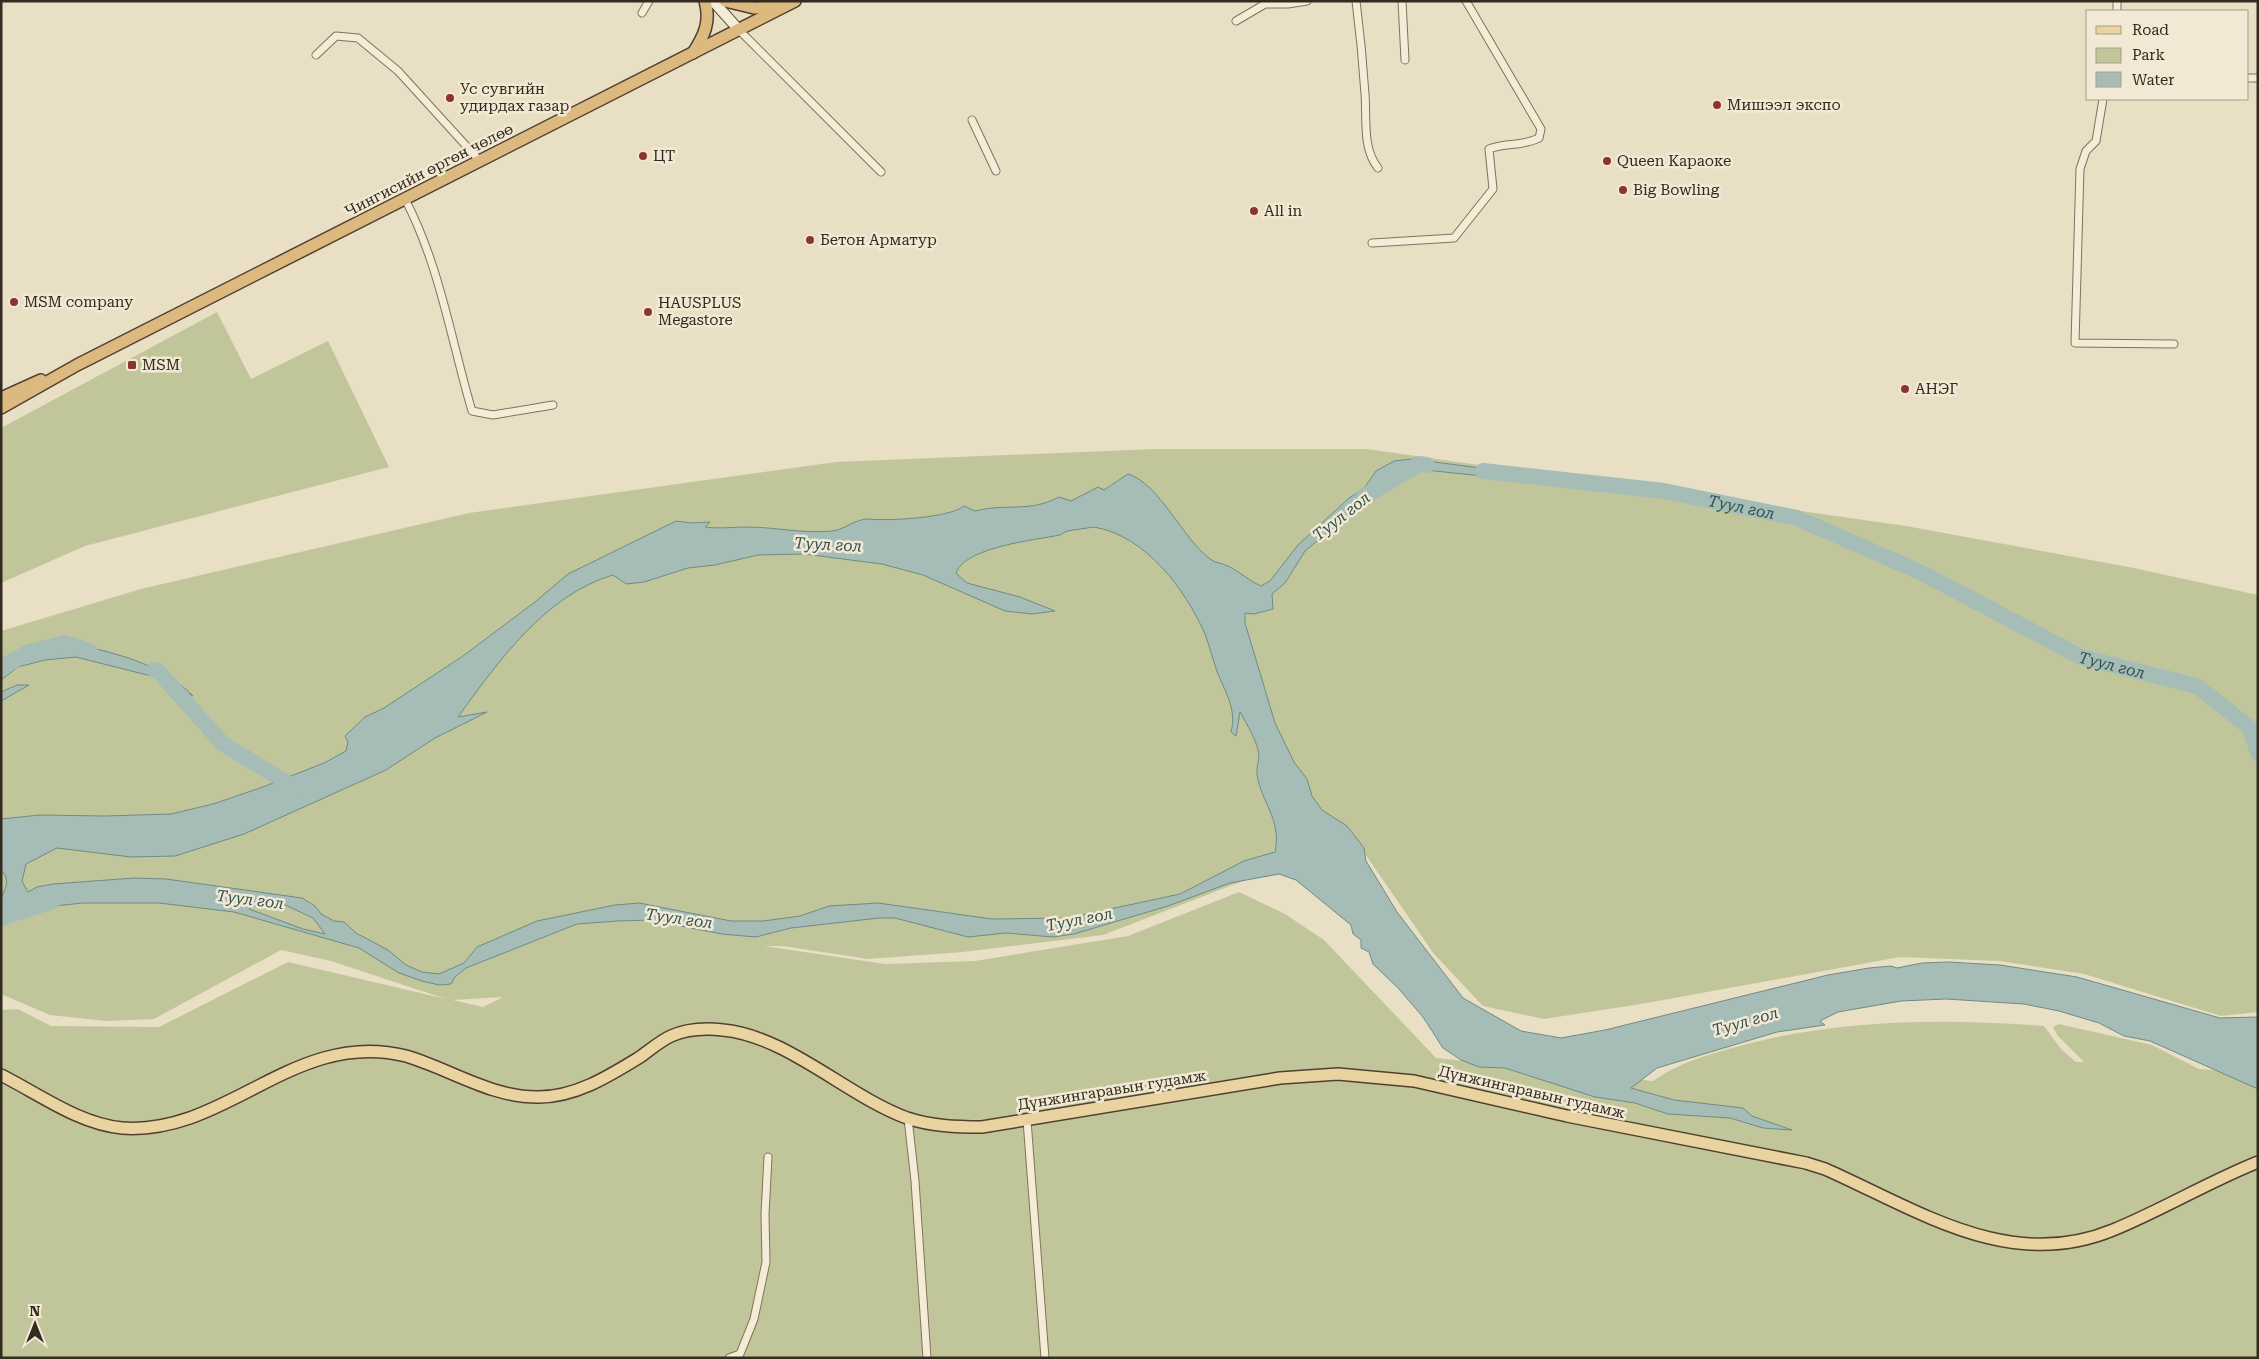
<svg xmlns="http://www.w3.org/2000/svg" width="2259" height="1359" viewBox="0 0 2259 1359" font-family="'Roboto Serif',serif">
	<rect width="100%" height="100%" fill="#e9dfc5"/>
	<g fill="#c1c69a" fill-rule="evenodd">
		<polygon points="217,312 251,379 328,341 389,467 85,546 1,583 1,428"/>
		<path d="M1155,449H1367L1906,526L2129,567L2258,595V1012L2221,1016L2084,974L1999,961L1900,957L1641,1004L1544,1019L1483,1006L1434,954L1354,838L1103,935L963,952L868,959L782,946H764L885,964L975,961L1128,936L1239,892L1285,914L1324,940L1436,1058L1653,1081C1678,1063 1707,1055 1736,1047C1836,1019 1942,1018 2044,1026L2061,1049L2076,1062H2084L2058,1036L2053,1027L2059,1024L2152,1045L2199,1069L2225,1071L2258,1082V1358H1V1010L18,1009L51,1026L159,1027L288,962L446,999L331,961L281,950L154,1019L106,1021L50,1015L1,994V631L141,589L469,513L836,462ZM503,997L483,1007L453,1000Z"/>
	</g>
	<g fill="#a6bdb7" stroke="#6e8b84" fill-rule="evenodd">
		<path d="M1411,459L1504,471L1502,478L1425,470H1397L1364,502L1305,551L1285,583L1272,594L1273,609L1254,614L1245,613V623L1275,723L1294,762L1307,779L1312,796L1322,810L1347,826L1364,848L1366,861L1397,912L1463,998L1521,1031L1561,1038L1605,1030L1828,975L1869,968L1891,966L1897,968L1922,963L1948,962L2000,965L2077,977L2220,1018L2258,1017V1089L2150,1041L2124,1036L2099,1023L2059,1011L2024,1004L1946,999L1901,1001L1838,1012L1820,1021L1825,1025L1777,1032L1657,1068L1631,1088L1674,1100L1743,1108L1752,1116L1792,1130L1763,1128L1730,1118L1668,1114L1635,1103L1595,1097L1505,1068L1479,1067L1461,1060L1443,1048L1423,1017L1398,988L1373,964L1369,952L1361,948V940L1353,934L1351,925L1296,880L1279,874L1230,883L1168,906L1074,934L1053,937L1006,933L968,937L895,918H879L791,928L756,937L722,934L650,920L618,921L577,924L466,968L455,977L451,984L439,985L422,981L399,973L359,948L234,912L159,903H83L16,910L1,921C1,914 0,906 1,900C4,888 12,882 1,870V819L40,815L105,816L171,814L213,804L263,787L324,763L346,751L348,742L345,736L365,717L384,708L463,656L535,602L568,574L676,521L691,523L710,522L705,527C719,529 733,527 747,527C775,527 804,534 832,531C844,530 855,519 868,519C889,521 949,518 964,506L975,511C1006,503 1029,513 1059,497L1071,501L1098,487L1104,490L1128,474C1159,483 1183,539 1210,559C1215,563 1222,563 1228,566C1240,572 1248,580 1261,586L1270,581L1298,545L1348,499L1365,487L1376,471L1394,461ZM1094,527C1146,536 1185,589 1205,634C1210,647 1213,661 1218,674C1226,693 1237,711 1231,732L1236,736L1240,712C1247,725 1257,740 1259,755C1259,761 1256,768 1257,774C1261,803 1282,819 1275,852L1244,861L1180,894L1068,918L992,919L878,903L829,906L800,916L763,921H731L639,903L615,905L537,921L477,947L464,963L439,974L422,972L406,965L388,950L356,933L344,922L334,921L321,914L315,906L302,898L166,879L134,878L53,884L37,887L28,892L22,881L26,864L57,848L131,857L175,856L244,834L386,770L435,738L487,712L458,717C498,662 545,595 613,575L626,584L644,582L688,568L715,565L758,555L804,554L882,564L923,575L1005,611L1032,614L1055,611L1020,597L967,583L956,573C965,547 1035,540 1060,535L1067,531ZM281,903L313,918L325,934L303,929L249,909L253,906Z"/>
		<path d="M74,644C116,653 162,664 193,696L159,678L76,657L45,660L18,667L1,680V665C24,650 47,646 74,644Z"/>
		<polygon points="17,685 29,685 1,701 1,692"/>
	</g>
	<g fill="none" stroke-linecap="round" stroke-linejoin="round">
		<g stroke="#a6bdb7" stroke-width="16">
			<path id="s1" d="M1483,471L1664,491L1797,518L1922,573L2081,657L2197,686L2250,728L2258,753"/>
			<polyline points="1363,497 1419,464 1427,465"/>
			<polyline points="1,668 27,653 65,643 90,651"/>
			<polyline points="154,670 158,671 223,744 299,790"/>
			<polyline points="1,918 53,901"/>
		</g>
		<g stroke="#83715d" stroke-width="9">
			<g id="minor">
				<path d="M1356,1C1360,32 1363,63 1365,94C1367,118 1362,148 1378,168"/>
				<polyline points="1402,1 1405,60"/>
				<polyline points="2117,1 2117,11"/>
				<polyline points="642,13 649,1"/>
				<polyline points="1236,21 1265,4 1288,4 1307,1"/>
				<polyline points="739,30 881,172"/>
				<polyline points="316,55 336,36 358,38 398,71 480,161"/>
				<polyline points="2248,78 2258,78"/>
				<polyline points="2103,99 2096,141 2086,151 2080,169 2075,343 2174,344"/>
				<polyline points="972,120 996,171"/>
				<path d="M405,199C440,266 451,340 472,411L493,415L553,405"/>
				<path d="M1372,243L1454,238L1493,189L1489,149C1505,142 1521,147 1539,138L1541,129L1466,1"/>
				<polyline points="908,1118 915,1181 927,1358"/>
				<polyline points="1027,1120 1045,1358"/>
				<polyline points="729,1358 740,1354 754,1319 766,1262 765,1214 768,1157"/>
			</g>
		</g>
		<g stroke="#645340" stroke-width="12">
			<polyline id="secondary" points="713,1 739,30"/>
		</g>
		<g stroke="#514031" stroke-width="14">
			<path id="primary" d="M1,1075C39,1094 79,1124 122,1128C226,1136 295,1028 406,1056C450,1069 492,1098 539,1097C576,1097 609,1076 640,1057C650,1050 660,1041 671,1036C687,1029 706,1028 723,1030C787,1036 847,1096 907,1118C931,1126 956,1127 982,1127L1280,1078L1338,1074L1414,1081L1567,1116L1806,1163L1825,1169C1918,1210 2009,1273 2113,1230C2162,1210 2208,1182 2258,1162"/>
		</g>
		<g stroke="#514031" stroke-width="14">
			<g id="trunk">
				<polyline points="725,1 754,8 781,6"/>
				<path d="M693,53C704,36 711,22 705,1"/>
				<polyline points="1,398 41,380"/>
				<polyline points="1,408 77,365 795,1"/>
			</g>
		</g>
		<use href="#minor" stroke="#f5ecd7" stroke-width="7"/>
		<use href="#secondary" stroke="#f5ecd7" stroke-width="10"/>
		<use href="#primary" stroke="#e9d3a0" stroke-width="11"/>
		<use href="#trunk" stroke="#dcb97f" stroke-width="11"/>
	</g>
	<g fill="#8c3333" stroke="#f2e9d4" stroke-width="2">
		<circle cx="450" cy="98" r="5"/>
		<circle cx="1717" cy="105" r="5"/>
		<circle cx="643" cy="156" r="5"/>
		<circle cx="1607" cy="161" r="5"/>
		<circle cx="1623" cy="190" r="5"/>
		<circle cx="1254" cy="211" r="5"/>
		<circle cx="810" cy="240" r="5"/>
		<circle cx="14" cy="302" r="5"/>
		<circle cx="648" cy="312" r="5"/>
		<rect x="127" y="360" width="10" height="10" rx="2.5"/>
		<circle cx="1905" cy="389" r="5"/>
	</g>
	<g text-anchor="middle" stroke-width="5" stroke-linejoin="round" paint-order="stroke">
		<g font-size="15" fill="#342a1f" stroke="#f2e9d4" text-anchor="start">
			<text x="460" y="94">Ус сувгийн<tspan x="460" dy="17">удирдах газар</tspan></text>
			<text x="1727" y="110">Мишээл экспо</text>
			<text x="653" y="161">ЦТ</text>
			<text x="1617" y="166">Queen Караоке</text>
			<text x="1633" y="195">Big Bowling</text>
			<text x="1264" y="216">All in</text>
			<text x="820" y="245">Бетон Арматур</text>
			<text x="24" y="307">MSM company</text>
			<text x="658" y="308">HAUSPLUS<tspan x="658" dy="17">Megastore</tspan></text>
			<text x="142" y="370">MSM</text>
			<text x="1915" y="394">АНЭГ</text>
		</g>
		<g font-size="15" fill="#342a1f" stroke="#f2e9d4">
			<text transform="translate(429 170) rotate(-27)" y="5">Чингисийн өргөн чөлөө</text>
			<text transform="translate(1112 1090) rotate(-9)" y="5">Дүнжингаравын гудамж</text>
			<text transform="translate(1532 1092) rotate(13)" y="5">Дүнжингаравын гудамж</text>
		</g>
		<g font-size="16" font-style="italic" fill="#305251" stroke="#f2e9d4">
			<text dy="6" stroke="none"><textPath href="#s1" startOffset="261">Туул гол</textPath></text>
			<text transform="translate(1341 516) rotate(-38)" y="6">Туул гол</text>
			<text transform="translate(828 544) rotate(3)" y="6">Туул гол</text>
			<text dy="6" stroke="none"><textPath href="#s1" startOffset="666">Туул гол</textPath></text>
			<text transform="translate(250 899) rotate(7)" y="6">Туул гол</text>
			<text transform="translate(679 918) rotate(8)" y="6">Туул гол</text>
			<text transform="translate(1079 919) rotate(-11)" y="6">Туул гол</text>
			<text transform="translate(1745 1021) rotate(-16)" y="6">Туул гол</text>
		</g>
	</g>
	<rect width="2259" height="1359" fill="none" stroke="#342a1f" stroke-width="5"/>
	<rect x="2086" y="10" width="162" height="90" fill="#f2e9d4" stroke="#a69d8c"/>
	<rect x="2096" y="26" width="25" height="8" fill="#e9d3a0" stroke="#a69d8c"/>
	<text x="2132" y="35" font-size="15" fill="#342a1f">Road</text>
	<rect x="2096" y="48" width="25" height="15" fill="#c1c69a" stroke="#a69d8c"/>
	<text x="2132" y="60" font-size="15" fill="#342a1f">Park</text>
	<rect x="2096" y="72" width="25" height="15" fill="#a6bdb7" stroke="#a69d8c"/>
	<text x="2132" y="85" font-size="15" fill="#342a1f">Water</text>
	<g transform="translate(35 1324)" stroke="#f2e9d4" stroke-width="4" paint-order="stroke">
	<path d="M0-4L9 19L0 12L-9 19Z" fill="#342a1f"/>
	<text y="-8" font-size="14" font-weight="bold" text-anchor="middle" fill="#342a1f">N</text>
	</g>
</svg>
